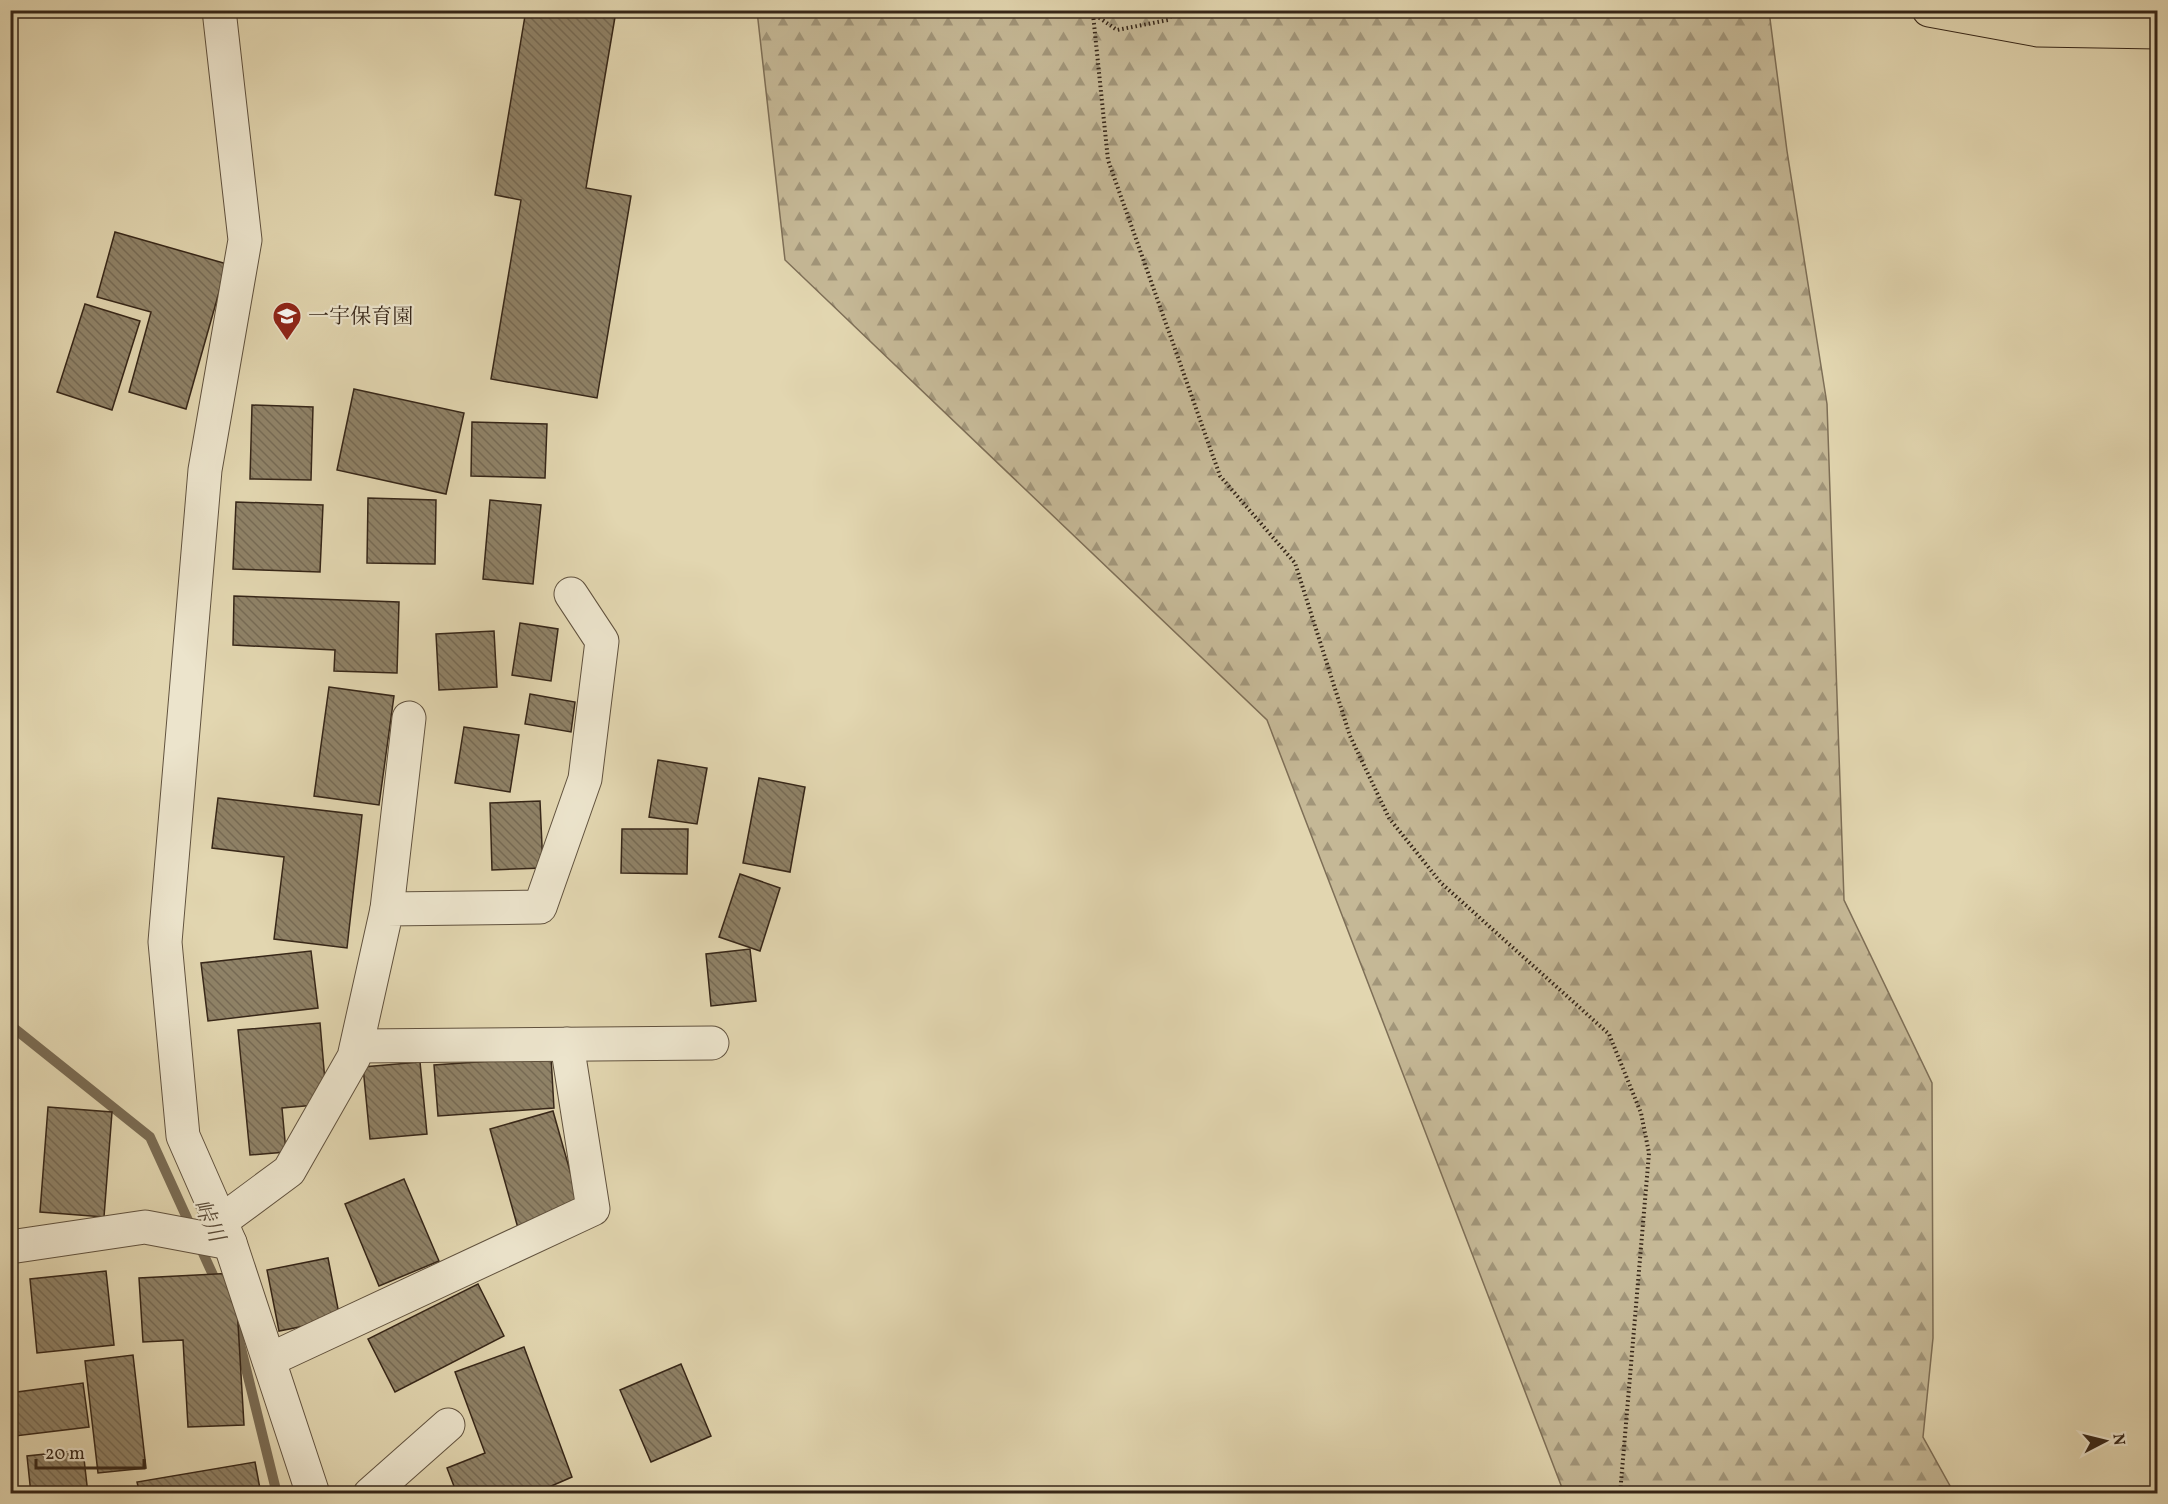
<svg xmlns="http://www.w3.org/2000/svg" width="2168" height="1504" viewBox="0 0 2168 1504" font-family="Vollkorn,'Noto Serif JP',serif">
	<defs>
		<pattern id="forest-firs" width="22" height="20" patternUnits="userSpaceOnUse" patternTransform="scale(1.5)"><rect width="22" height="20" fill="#c5b896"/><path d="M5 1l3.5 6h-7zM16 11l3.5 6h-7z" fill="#a19579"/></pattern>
		<pattern id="building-back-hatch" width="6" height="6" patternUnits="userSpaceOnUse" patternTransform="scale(1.5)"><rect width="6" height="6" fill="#8f8267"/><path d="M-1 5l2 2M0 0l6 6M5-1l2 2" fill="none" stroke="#766a54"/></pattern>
	</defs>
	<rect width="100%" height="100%" fill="#e2d6b0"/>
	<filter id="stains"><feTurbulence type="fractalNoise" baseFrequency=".00333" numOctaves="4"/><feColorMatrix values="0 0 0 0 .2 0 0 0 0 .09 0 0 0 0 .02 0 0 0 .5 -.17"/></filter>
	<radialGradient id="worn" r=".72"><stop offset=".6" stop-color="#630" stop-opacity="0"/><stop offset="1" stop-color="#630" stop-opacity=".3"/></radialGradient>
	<polygon fill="url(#forest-firs)" stroke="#7e6f57" stroke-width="1.5" points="757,11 1769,11 1787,151 1827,404 1844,900 1932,1083 1933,1338 1923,1437 1954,1493 1564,1493 1267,720 785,260"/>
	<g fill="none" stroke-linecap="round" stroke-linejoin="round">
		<g stroke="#7a6c54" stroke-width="10">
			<polyline points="10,1025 150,1137 218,1286"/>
			<polyline points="236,1328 277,1494"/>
		</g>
	</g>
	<g fill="url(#building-back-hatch)" stroke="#362618" stroke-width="1.5">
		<polygon points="526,10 578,10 615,17 586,188 631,196 597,398 491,379 521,200 495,195"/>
		<polygon points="115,232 227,264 186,409 129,392 151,312 97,297"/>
		<polygon points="85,304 140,321 112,410 57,392"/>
		<polygon points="354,389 464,413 446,494 337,470"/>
		<polygon points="252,405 313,407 311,480 250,479"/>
		<polygon points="472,422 547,424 545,478 471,476"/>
		<polygon points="368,498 436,500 435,564 367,563"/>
		<polygon points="490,500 541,505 533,584 483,579"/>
		<polygon points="236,502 323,505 320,572 233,569"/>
		<polygon points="234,596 399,602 397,673 334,671 335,650 233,645"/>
		<polygon points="520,623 558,629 551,681 512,675"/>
		<polygon points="494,631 497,687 439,690 436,634"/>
		<polygon points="329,687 394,696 379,805 314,796"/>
		<polygon points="530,694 575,702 571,732 525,724"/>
		<polygon points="464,727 519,735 510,792 455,783"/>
		<polygon points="658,760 707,768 697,824 649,817"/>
		<polygon points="759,778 805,787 790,872 743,863"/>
		<polygon points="218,798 362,815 347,948 274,939 284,857 212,848"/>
		<polygon points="540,801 543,868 492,870 490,803"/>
		<polygon points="622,829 688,829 687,874 621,873"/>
		<polygon points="740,874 780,888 760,951 719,937"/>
		<polygon points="750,949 756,1001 711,1006 706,954"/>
		<polygon points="311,951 318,1008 208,1021 201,963"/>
		<polygon points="320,1023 327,1104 282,1108 286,1152 250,1155 238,1030"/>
		<polygon points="551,1057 554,1108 438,1116 434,1065"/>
		<polygon points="420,1062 427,1134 370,1139 363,1067"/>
		<polygon points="48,1107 112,1112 104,1217 40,1212"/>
		<polygon points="553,1111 581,1210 518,1228 490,1129"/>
		<polygon points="404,1179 439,1261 379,1286 345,1204"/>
		<polygon points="328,1258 340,1319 279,1331 267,1270"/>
		<polygon points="106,1271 114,1345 37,1353 30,1279"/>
		<polygon points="235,1273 244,1425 188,1427 183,1340 143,1342 139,1278"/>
		<polygon points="478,1284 504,1336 395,1392 368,1339"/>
		<polygon points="524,1347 572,1477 533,1494 457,1494 447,1468 485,1453 455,1372"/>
		<polygon points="133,1355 146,1468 98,1473 85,1361"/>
		<polygon points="681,1364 711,1436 651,1462 620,1390"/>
		<polygon points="83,1383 89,1427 15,1436 10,1393"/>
		<polygon points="83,1450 88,1494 31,1494 27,1456"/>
		<polygon points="255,1462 261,1494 140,1494 137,1482"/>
	</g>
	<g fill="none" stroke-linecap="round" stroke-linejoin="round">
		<g stroke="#61523e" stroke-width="35">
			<g id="minor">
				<polyline points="219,10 245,240 205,470 165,942 183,1136 230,1243 313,1494"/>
				<polyline points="387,909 409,718"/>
				<polyline points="357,1046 712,1043"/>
				<polyline points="220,1222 289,1171 354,1057 387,909 540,907 585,779 602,641 571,594"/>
				<polyline points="10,1247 145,1227 230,1243"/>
				<polyline points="269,1360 593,1209 567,1044"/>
				<polyline points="370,1494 448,1425"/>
			</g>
		</g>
		<g stroke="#362618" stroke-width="35">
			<polyline id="major" points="1929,10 2038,30 2158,32"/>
		</g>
		<g stroke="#362618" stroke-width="4" stroke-dasharray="1.5 3" stroke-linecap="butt">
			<polyline points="1088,10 1117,30 1168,20 1175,10"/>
			<polyline points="1093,14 1108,160 1220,476 1295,563 1350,736 1389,818 1441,883 1609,1034 1641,1113 1649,1153 1620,1494"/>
		</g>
		<use href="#minor" stroke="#ece4cc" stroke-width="33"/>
		<use href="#major" stroke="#e2d6b0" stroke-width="33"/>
	</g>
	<defs>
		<g id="school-pin" transform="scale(1.5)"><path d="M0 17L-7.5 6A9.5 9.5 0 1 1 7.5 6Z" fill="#8f2418" stroke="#ece4cc"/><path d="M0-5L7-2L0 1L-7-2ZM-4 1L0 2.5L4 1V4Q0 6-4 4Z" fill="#fff"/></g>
	</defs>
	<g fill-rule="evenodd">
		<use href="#school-pin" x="287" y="316"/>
	</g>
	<g text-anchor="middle" stroke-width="4.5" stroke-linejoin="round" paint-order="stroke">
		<g font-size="21" fill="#362618" stroke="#ece4cc" text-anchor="start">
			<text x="308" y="323">一宇保育園</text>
		</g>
		<g font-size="22" font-style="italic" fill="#584936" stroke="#ece4cc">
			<text transform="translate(210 1220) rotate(66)" y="8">峠川</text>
		</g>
	</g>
	<rect width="2168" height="1504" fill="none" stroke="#e2d6b0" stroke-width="36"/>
	<rect x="12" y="12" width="2144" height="1480" fill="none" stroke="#362618" stroke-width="3"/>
	<rect x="18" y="18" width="2132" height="1468" fill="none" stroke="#362618" stroke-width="1.5"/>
	<g transform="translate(2105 1441) rotate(83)" stroke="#ece4cc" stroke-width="4.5" paint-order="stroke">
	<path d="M0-4.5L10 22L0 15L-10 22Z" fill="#362618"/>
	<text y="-9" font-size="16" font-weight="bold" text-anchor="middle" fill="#362618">N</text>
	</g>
	<path d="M36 1459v9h108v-9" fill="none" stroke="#362618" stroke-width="3"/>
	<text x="45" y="1459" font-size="18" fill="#362618" stroke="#ece4cc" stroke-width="4.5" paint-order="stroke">20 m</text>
	<rect width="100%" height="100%" filter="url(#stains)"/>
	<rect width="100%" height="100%" fill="url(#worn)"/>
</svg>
